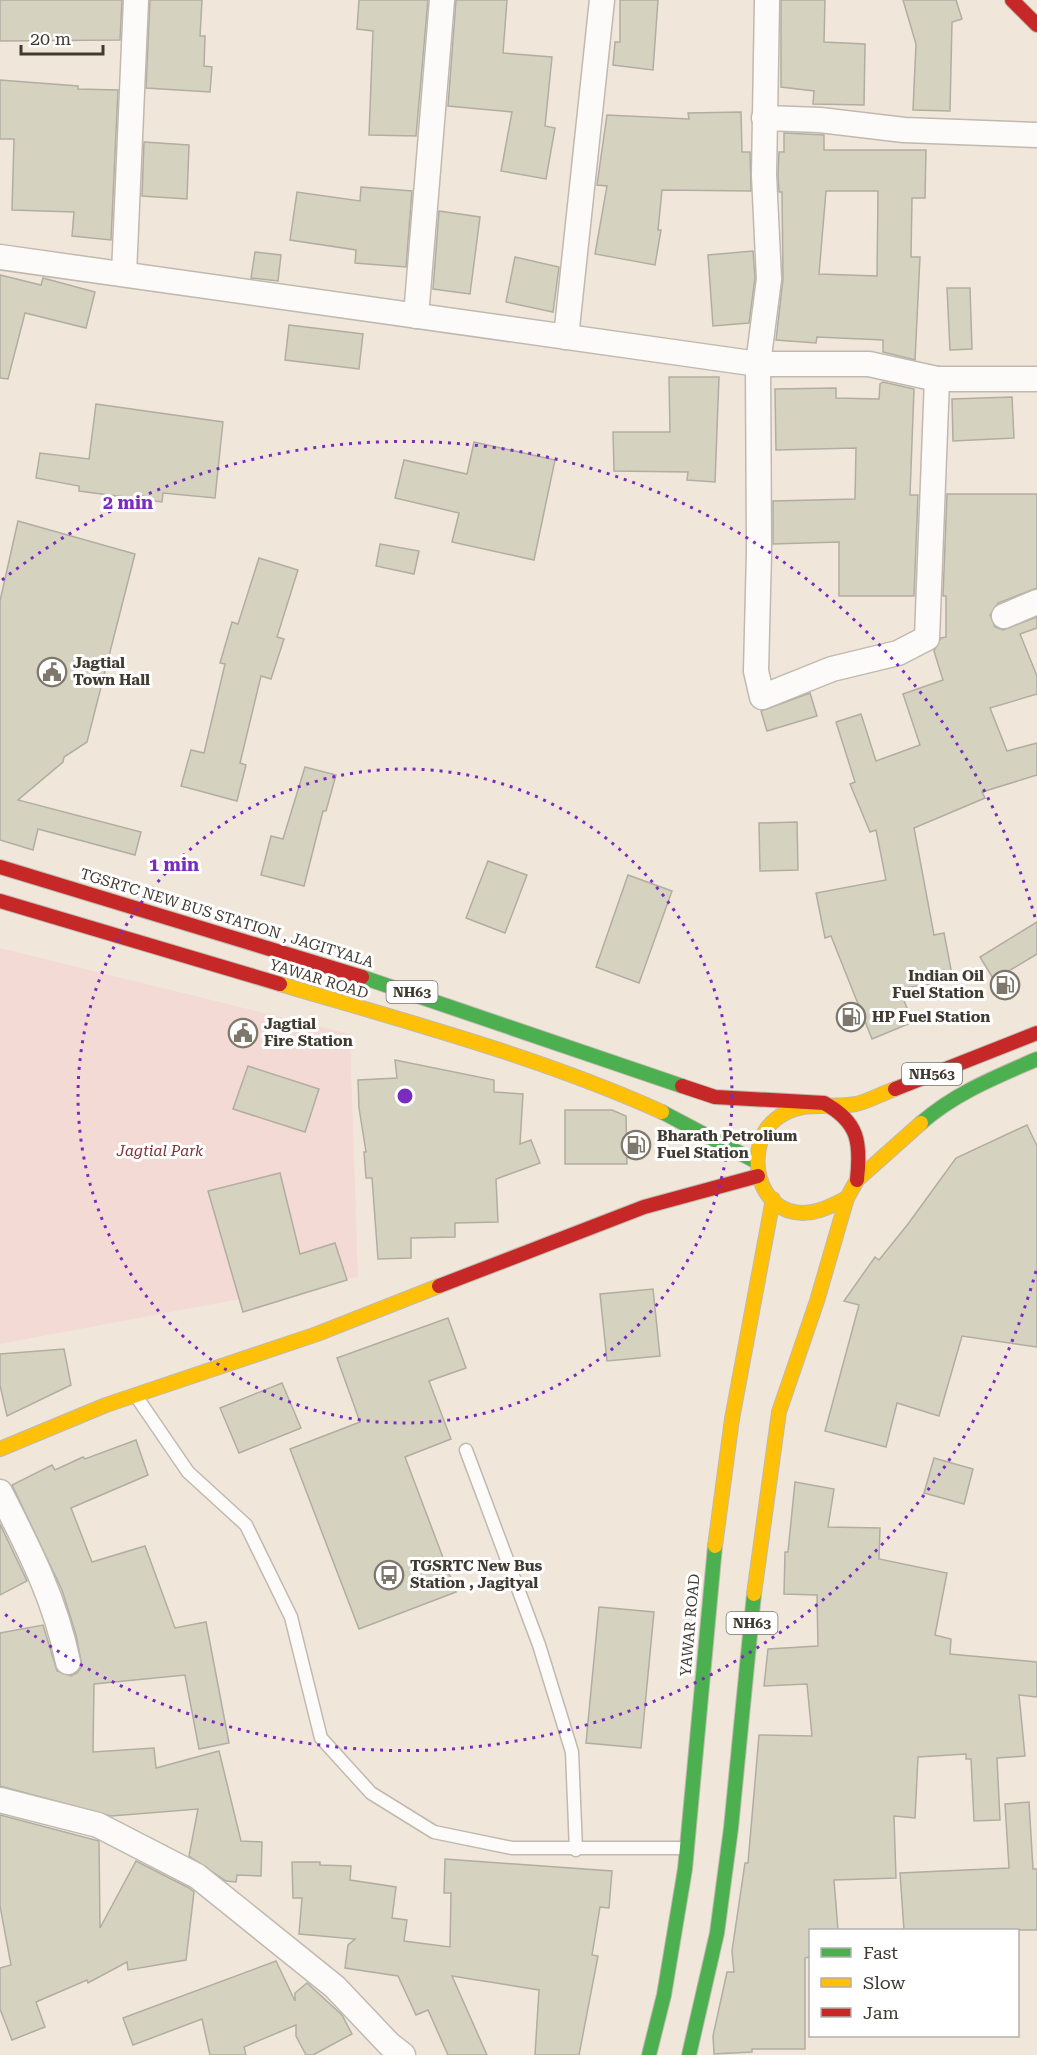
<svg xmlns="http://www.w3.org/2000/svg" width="1037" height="2055" viewBox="0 0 1037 2055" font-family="'Roboto Serif',serif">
	<rect width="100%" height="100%" fill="#f0e7da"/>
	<polygon fill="#f4dad4" points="0,948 350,1034 358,1277 0,1344"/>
	<g fill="#d6d2c0" stroke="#b1ada2" stroke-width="1.5" fill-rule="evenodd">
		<polygon points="0,0 122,0 120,40 0,41"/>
		<polygon points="150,0 202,0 200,36 205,36 204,66 212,67 210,92 146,88"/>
		<polygon points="359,0 428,0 416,136 369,135 373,31 357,29"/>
		<polygon points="456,0 507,0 503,53 552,57 545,126 555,128 546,179 501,171 512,112 448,106"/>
		<polygon points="620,0 658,0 653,70 613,65 615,42 620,42"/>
		<polygon points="781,0 825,0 824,42 865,44 864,105 813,104 814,91 781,87"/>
		<polygon points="903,0 956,0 962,19 952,22 950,111 913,110 916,44"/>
		<polygon points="0,80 78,86 78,89 118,90 111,240 72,236 74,212 12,210 14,139 0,139"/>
		<polygon points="741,112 742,152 750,152 751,191 662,190 658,230 661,230 655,265 595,254 607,186 597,185 607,115 689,119 688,113"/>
		<path d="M784,133L824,135V150H926L925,198H912L911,257H920L915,360L883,352V340L817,337L816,343L776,340L783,279L782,192H779L778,175L779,152H784ZM826,191H878L877,276L819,274Z"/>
		<polygon points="144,142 189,145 187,199 142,196"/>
		<polygon points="361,187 412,191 406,267 355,263 356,250 290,240 297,192 360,201"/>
		<polygon points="439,211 480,217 470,294 433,289"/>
		<polygon points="753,251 755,278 749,323 713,326 708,255"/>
		<polygon points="255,252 281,255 278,281 251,278"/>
		<polygon points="515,257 559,267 553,312 506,302"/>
		<polygon points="0,275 41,285 43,278 95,292 86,328 25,313 8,379 0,378"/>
		<polygon points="947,288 970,288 972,349 950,350"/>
		<polygon points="289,325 363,334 359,369 285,360"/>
		<polygon points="669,377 719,377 715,482 687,480 688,472 614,471 613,432 670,432"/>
		<polygon points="883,382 914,389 910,495 918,495 914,596 839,596 839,542 773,544 773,501 855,499 856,448 776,450 775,389 836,388 836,398 879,399 880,384"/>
		<polygon points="1012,397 1014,438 953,441 952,399"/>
		<polygon points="96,404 223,422 215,498 163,493 162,502 79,491 79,486 36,478 40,453 89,459"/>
		<polygon points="474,442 555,460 534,560 452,542 459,513 395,498 404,460 467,474"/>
		<polygon points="947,494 1037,494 1037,588 998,603 990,615 995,627 1003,630 1037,617 1037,628 1020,634 1037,676 1037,694 990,708 1007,751 1037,743 1037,775 982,792 985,798 914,828 934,935 944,933 953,980 899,989 913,1022 872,1039 831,936 825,938 816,893 886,880 876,830 870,832 850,784 855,782 836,722 861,714 876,761 920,745 903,694 943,680 934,651 941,638 946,637 946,596 943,596"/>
		<polygon points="18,521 135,554 87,742 64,757 63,762 18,800 141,832 135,855 38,829 33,850 0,840 0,601"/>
		<polygon points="380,544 419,551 414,574 376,566"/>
		<polygon points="259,558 298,570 277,637 284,639 271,679 261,676 240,763 246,765 237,801 181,786 191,750 204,753 225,664 220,663 232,622 238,624"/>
		<polygon points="810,693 817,716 767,731 761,711"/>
		<polygon points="305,767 336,775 326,811 323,811 304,886 261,875 271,836 283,839"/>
		<polygon points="797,822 798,870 760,871 759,823"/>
		<polygon points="488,861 527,875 505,933 466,918"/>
		<polygon points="628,875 672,891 639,983 596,967"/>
		<polygon points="1037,922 1037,954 994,980 980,957"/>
		<polygon points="395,1060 494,1080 494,1092 523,1094 520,1144 531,1140 540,1163 496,1179 498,1222 455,1223 455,1237 411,1238 411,1258 378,1259 372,1178 366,1178 364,1152 366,1152 359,1108 358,1080 397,1078"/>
		<polygon points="248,1066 319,1089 305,1132 233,1109"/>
		<polygon points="565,1110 612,1110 626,1116 627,1164 565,1164"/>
		<polygon points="1027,1125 1037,1146 1037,1347 962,1336 939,1416 897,1403 886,1447 825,1431 859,1305 844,1301 875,1257 879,1260 908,1224 956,1158"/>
		<polygon points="280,1173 300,1254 335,1243 347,1280 243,1312 208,1191"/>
		<polygon points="653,1289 660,1356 607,1361 600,1294"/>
		<polygon points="448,1318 466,1368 429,1381 451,1439 405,1457 456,1592 359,1629 290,1449 360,1422 337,1358"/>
		<polygon points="64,1349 71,1385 7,1416 0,1385 0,1354"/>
		<polygon points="282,1383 301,1428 239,1453 220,1408"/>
		<polygon points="136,1440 148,1475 71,1508 92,1562 145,1546 175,1628 206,1622 229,1743 199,1749 185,1675 94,1684 93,1752 154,1748 156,1768 219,1751 241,1841 262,1842 261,1876 237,1875 236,1882 226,1881 189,1856 198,1809 111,1816 0,1786 0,1633 43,1625 57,1671 71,1676 77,1673 82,1666 76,1635 62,1590 12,1485 52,1465 55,1470 83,1457 85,1459"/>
		<polygon points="934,1458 973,1469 964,1504 924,1493"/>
		<polygon points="795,1482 834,1489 828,1527 880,1528 879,1559 947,1573 935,1635 951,1639 950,1654 1037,1662 1037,1697 1019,1695 1025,1756 997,1758 1000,1820 974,1821 971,1759 966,1759 966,1754 918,1757 915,1818 894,1816 896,1878 834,1880 838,1930 810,1930 810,1957 805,1958 805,2049 752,2049 752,2052 714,2054 713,2036 727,1972 734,1972 732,1951 745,1863 748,1863 759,1735 812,1736 807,1684 764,1686 768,1649 818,1646 817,1595 784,1594 785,1552 788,1552"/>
		<polygon points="0,1524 27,1581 0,1595"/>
		<polygon points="599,1607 654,1612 641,1748 586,1743"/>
		<polygon points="1029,1802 1033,1869 1037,1869 1037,1930 904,1930 900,1873 1009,1868 1005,1804"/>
		<polygon points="0,1815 99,1841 100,1928 136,1861 189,1888 194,1892 186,1960 128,1970 127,1962 88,1983 87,1980 36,2002 45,2027 12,2040 0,2009 0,1968 11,1965 0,1906"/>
		<polygon points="445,1859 612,1871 609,1908 600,1907 592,1955 598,1956 579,2055 535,2055 539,1990 452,1976 487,2055 448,2055 428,2010 416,2015 398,1976 345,1968 348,1945 355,1939 299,1934 302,1898 293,1898 292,1862 320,1862 320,1865 351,1866 350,1880 396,1887 392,1918 407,1920 404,1941 450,1947 451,1893 444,1893"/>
		<polygon points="276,1961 295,2001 295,1993 307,1983 342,2015 352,2034 313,2055 306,2055 296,2036 296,2025 244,2047 246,2055 210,2055 202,2019 133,2045 123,2018"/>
	</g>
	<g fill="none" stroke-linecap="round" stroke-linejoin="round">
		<g stroke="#c0b9af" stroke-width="15">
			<g id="lane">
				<polyline points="136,1396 188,1472 246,1525 291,1617 321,1738 371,1793 434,1832 512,1848 685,1848"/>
				<polyline points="466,1450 539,1645 572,1752 576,1850"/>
			</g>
		</g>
		<g stroke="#c0b9af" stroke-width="27">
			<g id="street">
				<polyline points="767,0 764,175 769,279 758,364 759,552 756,671 762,697 832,669 898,653 927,638 937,379"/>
				<polyline points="764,118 820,120 904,130 1037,135"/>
				<polyline points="0,257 758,364 869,364 937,379 1037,379"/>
				<polyline points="124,274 136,0"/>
				<polyline points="416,316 442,0"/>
				<polyline points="566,337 602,0"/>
				<polyline points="1004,616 1037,602"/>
				<path d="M0,1492C29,1549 55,1599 68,1662"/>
				<polyline points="0,1800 98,1825 197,1876 335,1987 389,2044 403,2055"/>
			</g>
		</g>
		<g stroke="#c0b9af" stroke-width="16">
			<g id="fast">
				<polyline points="362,977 682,1086"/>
				<polyline points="662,1112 755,1161"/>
				<path d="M921,1123C955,1093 996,1077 1037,1059"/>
				<polyline points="649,2055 664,1995 685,1869 715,1546"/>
				<polyline points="689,2055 717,1933 731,1828 754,1594"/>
			</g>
		</g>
		<g stroke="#c0b9af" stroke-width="16">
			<g id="slow">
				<path d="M280,984C408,1022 540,1057 662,1112"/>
				<path d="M847,1198C831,1206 813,1216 794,1212C753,1204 746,1142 776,1119C801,1099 828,1109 856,1104C869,1101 883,1093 895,1089"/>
				<polyline points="0,1449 106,1405 317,1334 439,1286"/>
				<polyline points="715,1546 732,1419 773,1199"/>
				<polyline points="754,1594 779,1412 817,1301 847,1198 857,1180 921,1123"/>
			</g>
		</g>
		<g stroke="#c0b9af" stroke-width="16">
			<g id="jam">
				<polyline points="1012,0 1037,25"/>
				<polyline points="0,867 362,977"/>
				<polyline points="0,901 280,984"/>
				<path d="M682,1086L715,1097L824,1103C859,1122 861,1143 857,1180"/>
				<polyline points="895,1089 1037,1033"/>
				<polyline points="439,1286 644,1207 758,1176"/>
			</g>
		</g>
		<use href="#lane" stroke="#fdfbf9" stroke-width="12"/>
		<use href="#street" stroke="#fdfbf9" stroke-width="24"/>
		<use href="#fast" stroke="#4caf50" stroke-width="14"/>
		<use href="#slow" stroke="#ffc107" stroke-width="14"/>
		<use href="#jam" stroke="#c62828" stroke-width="14"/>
	</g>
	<g fill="none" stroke="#7b2cbf" stroke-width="3" stroke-dasharray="3 6">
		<circle cx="405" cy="1096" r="327"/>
		<path d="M1036 1271A655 655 0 0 1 2 1612M2 580A655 655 0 0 1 1036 921"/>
	</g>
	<defs>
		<g id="civic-ring" transform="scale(1.5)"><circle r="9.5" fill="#fff" stroke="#7e776c" stroke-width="1.5"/><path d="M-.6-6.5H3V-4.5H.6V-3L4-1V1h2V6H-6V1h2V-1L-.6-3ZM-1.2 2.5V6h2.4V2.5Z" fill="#7e776c"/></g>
		<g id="fuel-ring" transform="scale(1.5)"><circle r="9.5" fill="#fff" stroke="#7e776c" stroke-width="1.5"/><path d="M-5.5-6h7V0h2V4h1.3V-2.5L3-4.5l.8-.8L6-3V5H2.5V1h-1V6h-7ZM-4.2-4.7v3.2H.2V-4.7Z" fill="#7e776c"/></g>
		<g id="bus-ring" transform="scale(1.5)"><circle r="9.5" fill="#fff" stroke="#7e776c" stroke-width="1.5"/><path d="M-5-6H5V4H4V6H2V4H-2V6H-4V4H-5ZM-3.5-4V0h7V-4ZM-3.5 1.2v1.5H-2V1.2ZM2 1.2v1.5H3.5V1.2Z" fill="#7e776c"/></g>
	</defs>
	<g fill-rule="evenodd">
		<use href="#civic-ring" x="52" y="672"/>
		<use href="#fuel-ring" x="1005" y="985"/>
		<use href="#fuel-ring" x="851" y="1017"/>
		<use href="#civic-ring" x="243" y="1033"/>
		<use href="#fuel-ring" x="636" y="1145"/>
		<use href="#bus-ring" x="389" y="1575"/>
	</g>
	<g text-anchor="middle" stroke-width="6" stroke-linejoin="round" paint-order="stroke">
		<g fill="#fff" stroke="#79756e" stroke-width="1.5">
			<rect x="386.5" y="981" width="51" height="22" rx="4.5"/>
			<rect x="902" y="1063" width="60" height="22" rx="4.5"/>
			<rect x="726.5" y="1612" width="51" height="22" rx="4.5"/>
		</g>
		<g font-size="14" font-weight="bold" fill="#403a30">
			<text x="412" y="997">NH63</text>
			<text x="932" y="1079">NH563</text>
			<text x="752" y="1628">NH63</text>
		</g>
		<g font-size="15" font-weight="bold" fill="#403a30" stroke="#fff" text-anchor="start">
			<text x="73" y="668">Jagtial<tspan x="73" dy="17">Town Hall</tspan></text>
			<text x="984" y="981" text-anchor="end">Indian Oil<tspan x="984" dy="17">Fuel Station</tspan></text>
			<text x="872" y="1022">HP Fuel Station</text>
			<text x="264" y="1029">Jagtial<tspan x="264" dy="17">Fire Station</tspan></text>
			<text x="657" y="1141">Bharath Petrolium<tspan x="657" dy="17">Fuel Station</tspan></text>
			<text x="410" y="1571">TGSRTC New Bus<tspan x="410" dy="17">Station , Jagityal</tspan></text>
		</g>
		<g font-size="15" fill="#403a30" stroke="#fff">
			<text transform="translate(227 918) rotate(17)" y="5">TGSRTC NEW BUS STATION , JAGITYALA</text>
			<text transform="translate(319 979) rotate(17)" y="5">YAWAR ROAD</text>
			<text transform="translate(690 1625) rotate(-85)" y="5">YAWAR ROAD</text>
		</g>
		<g font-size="15" font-style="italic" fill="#7d2f32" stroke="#fff">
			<text x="160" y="1156">Jagtial Park</text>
		</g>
	</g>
	<circle cx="405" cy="1096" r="9" fill="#7b2cbf" stroke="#fff" stroke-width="3"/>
	<g font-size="18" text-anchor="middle" font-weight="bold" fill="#7b2cbf" stroke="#fff" stroke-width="6" stroke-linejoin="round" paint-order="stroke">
		<text x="128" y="509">2 min</text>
		<text x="174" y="871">1 min</text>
	</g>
	<rect x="809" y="1929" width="210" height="108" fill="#ffffff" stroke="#b3b0ac" stroke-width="1.5"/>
	<rect x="821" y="1948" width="30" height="9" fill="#4caf50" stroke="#b3b0ac" stroke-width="1.5"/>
	<text x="863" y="1959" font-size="18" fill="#403a30">Fast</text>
	<rect x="821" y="1978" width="30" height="9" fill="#ffc107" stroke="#b3b0ac" stroke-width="1.5"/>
	<text x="863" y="1989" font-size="18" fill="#403a30">Slow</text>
	<rect x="821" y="2008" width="30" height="9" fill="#c62828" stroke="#b3b0ac" stroke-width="1.5"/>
	<text x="863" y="2019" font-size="18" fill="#403a30">Jam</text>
	<path d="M21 45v9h82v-9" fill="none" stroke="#403a30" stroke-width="3"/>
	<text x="30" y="45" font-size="18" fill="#403a30" stroke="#ffffff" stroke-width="4.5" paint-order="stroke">20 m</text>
</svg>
